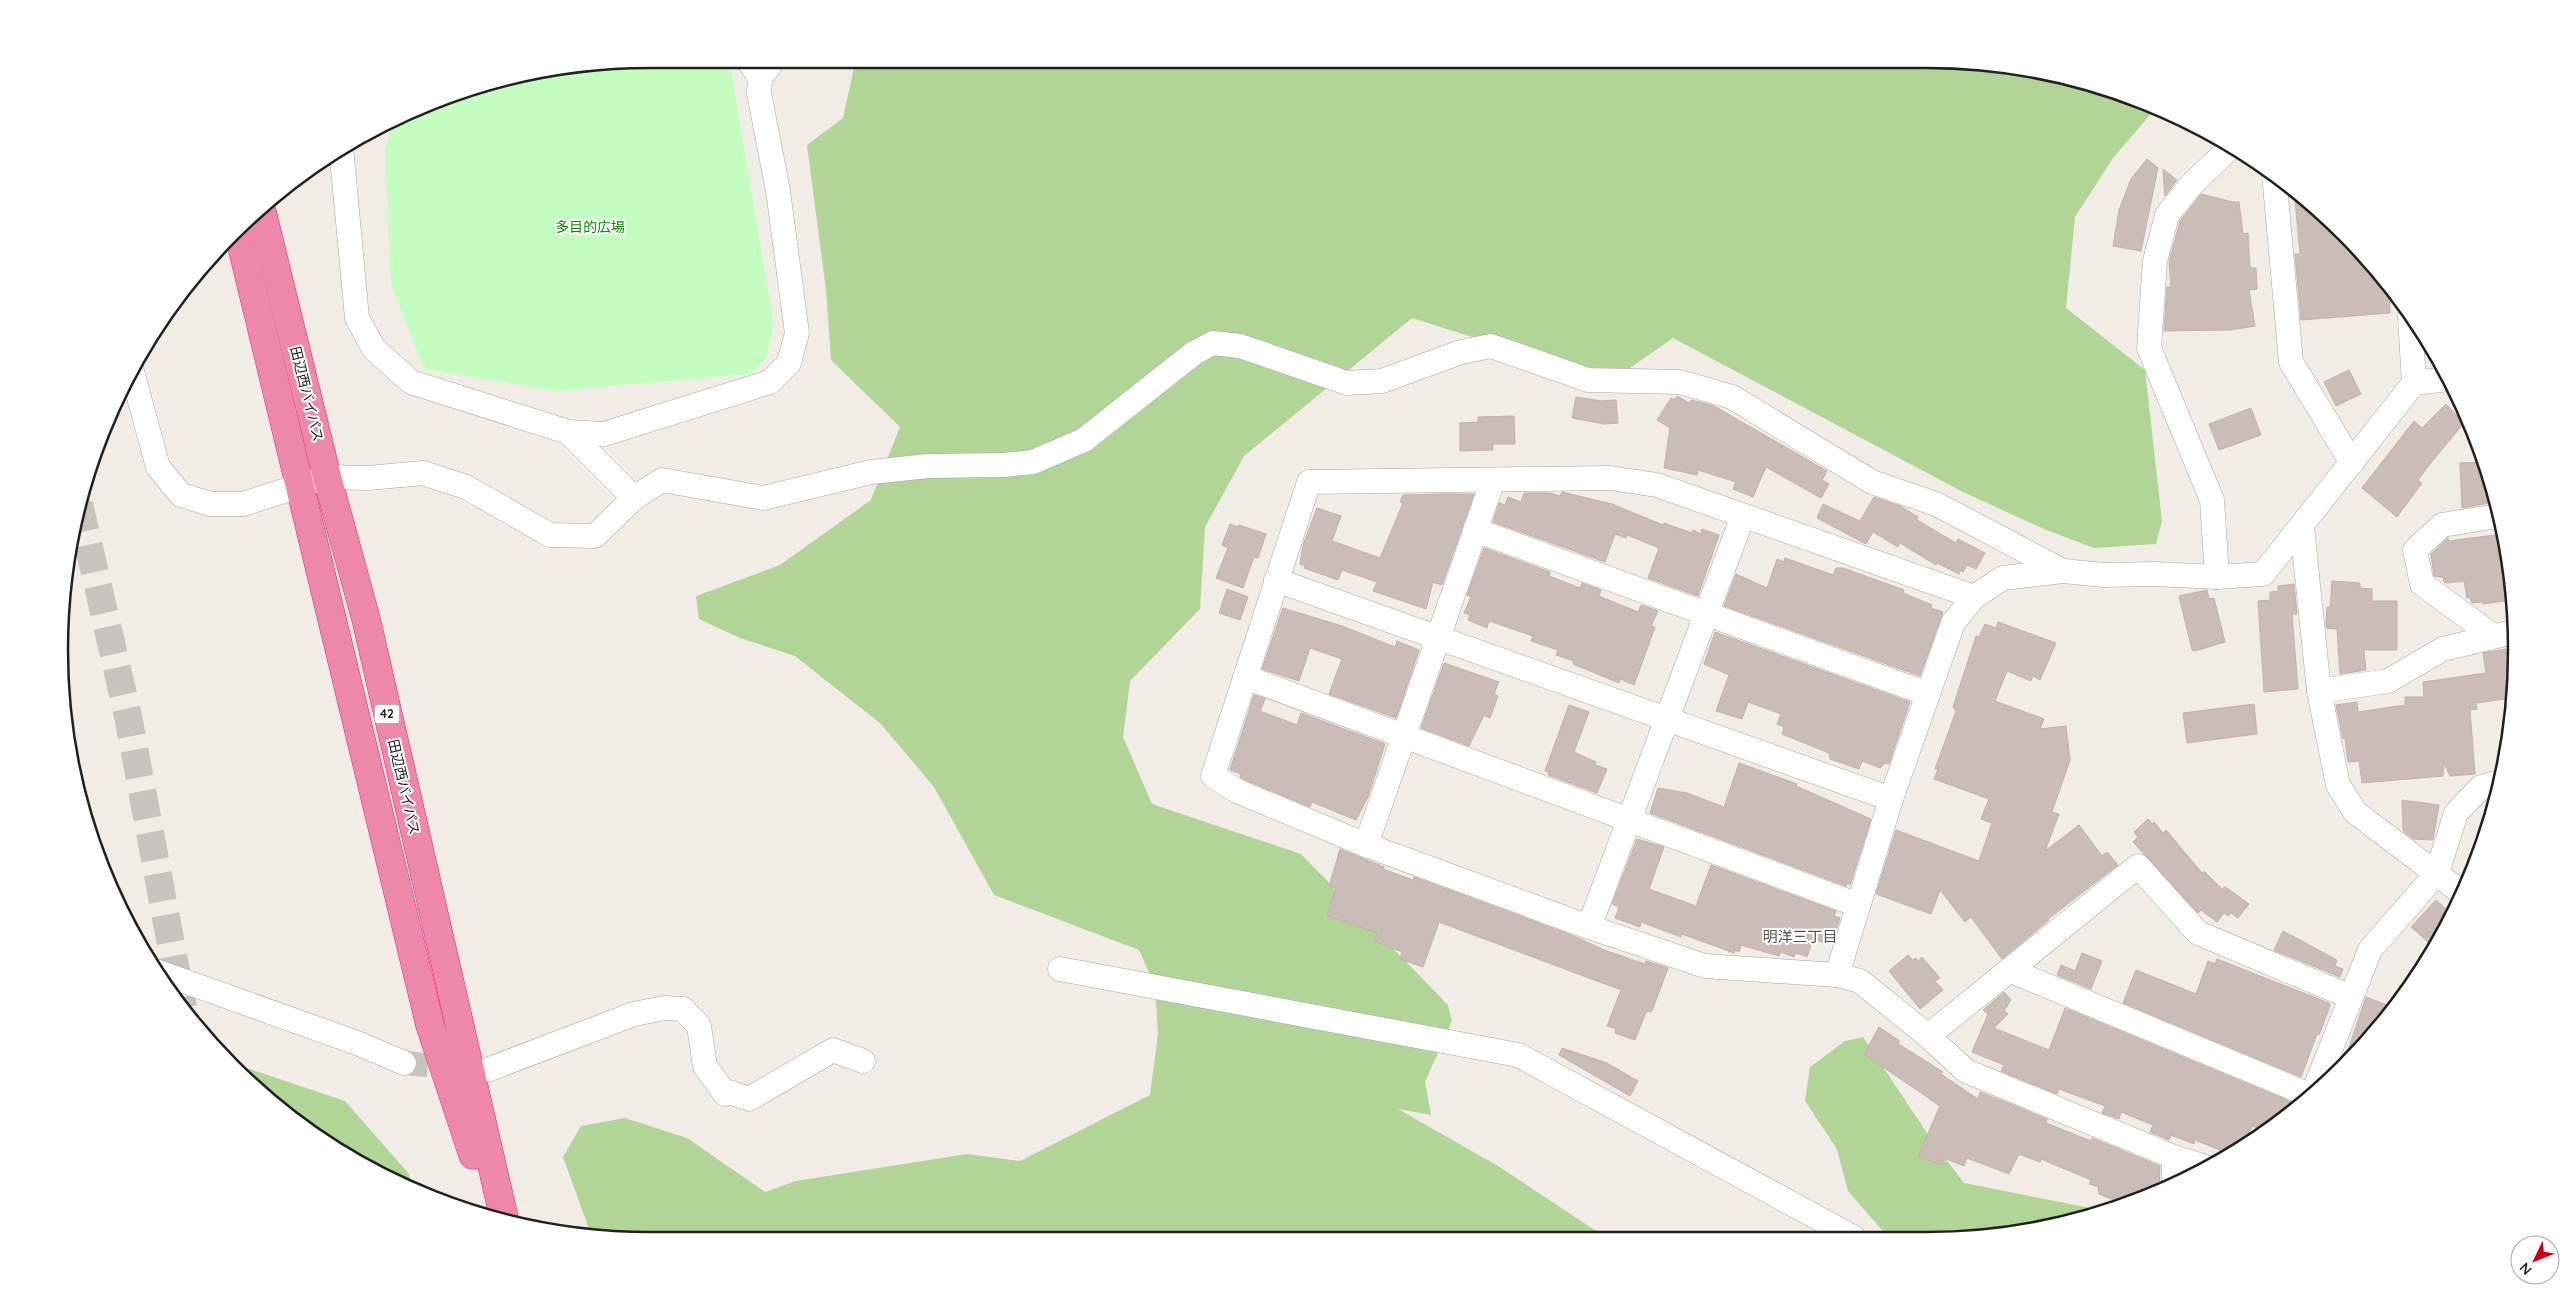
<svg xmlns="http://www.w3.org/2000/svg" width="2575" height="1300" viewBox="0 0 2575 1300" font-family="Quicksand,'Noto Sans JP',sans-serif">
	<rect width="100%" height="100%" fill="#f1ece6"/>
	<g fill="#b1d497">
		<polygon points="856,59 1963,60 2078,79 2156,108 2113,158 2075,217 2066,308 2145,370 2162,521 2156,544 2094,548 2044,529 1963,492 1673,338 1611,381 1412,318 1244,456 1205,527 1200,609 1130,681 1123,737 1152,804 1301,854 1448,1005 1452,1021 1425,1082 1431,1115 1398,1109 1498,1166 1605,1237 612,1240 592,1237 563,1157 581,1126 625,1118 687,1138 765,1192 796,1181 967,1154 1020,1161 1150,1095 1158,1034 1155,986 1139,950 994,895 934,787 881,724 795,656 740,638 699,619 696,596 780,565 871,500 900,427 831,360 826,290 807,145 843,118"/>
		<polygon points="1863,1037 1935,1145 1964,1183 2101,1210 2002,1236 1888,1237 1848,1191 1837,1149 1805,1101 1810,1067 1845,1041"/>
		<path d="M226,1061L345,1101L409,1174L413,1190C358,1169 264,1107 226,1061Z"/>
	</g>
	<polygon fill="#c3fec0" points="650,59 725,59 730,64 774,325 766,359 749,374 556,391 424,369 391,284 385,151 393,121 460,90 535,70"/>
	<g fill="#cabdb8" stroke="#c4b0a7">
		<polygon points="2147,159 2158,168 2141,251 2113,246 2119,210 2131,179"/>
		<polygon points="2163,169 2177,180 2165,196"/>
		<polygon points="2294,189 2369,260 2389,287 2390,313 2301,320 2295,254 2300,254"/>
		<polygon points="2201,194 2233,202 2239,202 2243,234 2248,233 2250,266 2252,268 2256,268 2257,289 2249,290 2255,326 2230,330 2164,331 2167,287 2171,287 2169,262 2180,221"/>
		<polygon points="2349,370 2361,394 2336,406 2324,382"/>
		<polygon points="1677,396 1689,403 1691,400 1714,406 1827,471 1822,480 1829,484 1821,498 1766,467 1753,497 1733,489 1736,482 1698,470 1697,475 1664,468 1670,428 1657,420 1671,398 1674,400"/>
		<polygon points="1576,397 1602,401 1616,400 1618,423 1604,424 1572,418"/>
		<polygon points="2446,404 2464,423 2429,465 2418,480 2422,483 2397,517 2362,488 2414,421 2422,428"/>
		<polygon points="2251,408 2261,435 2219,450 2209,424"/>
		<polygon points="1514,416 1515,444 1493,444 1493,450 1460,451 1460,423 1478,422 1478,417"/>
		<polygon points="2485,462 2490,503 2462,508 2460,463"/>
		<polygon points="1562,492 1612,504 1663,525 1664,523 1692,533 1693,530 1701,534 1702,529 1719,535 1698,596 1648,578 1659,548 1627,535 1626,538 1615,534 1605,562 1493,522 1499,503 1505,505 1508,497 1521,502 1524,493 1550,493 1560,496"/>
		<polygon points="1443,494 1474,494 1442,585 1433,582 1426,609 1373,591 1377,582 1342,570 1338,580 1304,568 1305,566 1300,564 1303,545 1317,508 1341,516 1332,541 1380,558 1403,503 1400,502 1403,495"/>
		<polygon points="1874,497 1900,506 1918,517 1917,520 1956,543 1958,539 1985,553 1976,569 1967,565 1963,572 1961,570 1959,574 1937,563 1936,565 1900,543 1898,547 1873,532 1866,544 1817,518 1823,504 1860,521"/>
		<polygon points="1230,524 1238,527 1239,525 1266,534 1258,558 1254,557 1243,588 1216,578 1228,548 1222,545"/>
		<polygon points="2502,534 2511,573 2512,600 2483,604 2482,602 2472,603 2470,598 2467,598 2464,581 2447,583 2444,582 2443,577 2434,576 2431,554 2448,538 2449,541"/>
		<polygon points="1484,548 1550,572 1549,576 1580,588 1582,583 1601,590 1599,596 1638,612 1641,605 1658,611 1651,626 1655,627 1634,685 1620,679 1619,683 1573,664 1574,661 1556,655 1558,650 1531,641 1533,636 1489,621 1487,628 1468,620 1470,615 1464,613 1471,597 1467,595"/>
		<polygon points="1785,558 1833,575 1836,568 1843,568 1904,590 1903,593 1932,605 1931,608 1943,612 1920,676 1724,606 1736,574 1767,588 1777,559 1784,562"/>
		<polygon points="2332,581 2360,583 2360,588 2372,589 2372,601 2397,601 2397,650 2364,650 2366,670 2340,674 2337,629 2326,628 2326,623 2327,607 2330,607"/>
		<polygon points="2294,584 2297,614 2292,614 2298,689 2264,692 2258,601 2270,600 2270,592 2278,591 2278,586"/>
		<polygon points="1227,589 1248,597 1240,620 1219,613"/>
		<polygon points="2207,590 2209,599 2214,598 2225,642 2195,651 2192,650 2179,596"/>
		<polygon points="1283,608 1342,626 1395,647 1397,641 1419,650 1396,718 1329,694 1342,659 1310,648 1299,681 1262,669"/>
		<polygon points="1998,622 2056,643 2040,680 2033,676 2031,681 2007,671 1995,701 2044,719 2040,729 2066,726 2070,760 2052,812 2059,814 2045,851 2079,825 2102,856 2107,852 2118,865 2048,919 2049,920 2002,959 1971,917 1965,922 1940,890 1931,914 1876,894 1896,830 1979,861 1992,823 1981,819 1989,799 1934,779 1938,769 1935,769 1956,711 1953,707 1976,636 1979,637 1985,624 1996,628"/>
		<polygon points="1715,632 1910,702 1889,764 1885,763 1880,768 1862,761 1859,769 1830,759 1829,753 1782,734 1784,727 1777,724 1781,714 1748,702 1742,719 1716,711 1729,675 1704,664"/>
		<polygon points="2506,649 2507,657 2514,656 2513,698 2476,703 2477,709 2470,710 2475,774 2450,776 2444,763 2443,776 2362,783 2359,761 2348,762 2345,738 2343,739 2336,705 2357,702 2358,712 2405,705 2405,697 2424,697 2423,682 2486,673 2483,653"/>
		<polygon points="1444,663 1499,682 1494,694 1498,696 1490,718 1484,715 1469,746 1421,728"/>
		<polygon points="1254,695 1265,699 1260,711 1297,725 1301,713 1385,744 1368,797 1356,820 1312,802 1310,807 1243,779 1240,777 1241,774 1230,770"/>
		<polygon points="2254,704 2257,734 2187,743 2183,713"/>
		<polygon points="1569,705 1589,712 1574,752 1596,762 1595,765 1607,769 1597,793 1548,775 1549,772 1545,771"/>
		<polygon points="1739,763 1797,784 1796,786 1871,819 1850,885 1847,883 1846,886 1650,813 1658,788 1687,793 1724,807"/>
		<polygon points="2402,800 2439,805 2433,840 2413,839 2403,831"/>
		<polygon points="2148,819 2152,824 2154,822 2163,833 2166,830 2202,873 2204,871 2222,889 2224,887 2227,888 2249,904 2238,918 2231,913 2228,916 2224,913 2217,922 2201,910 2198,913 2143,853 2133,842 2138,837 2134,832"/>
		<polygon points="1637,839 1664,847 1649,889 1696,906 1711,865 1836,911 1834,916 1840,918 1832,943 1829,942 1828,944 1813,939 1807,957 1796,953 1794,957 1781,952 1779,956 1741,945 1739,952 1735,950 1734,953 1682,934 1681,937 1641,922 1640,927 1615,918 1619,907 1612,904"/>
		<polygon points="1340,849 1384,867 1383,869 1413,880 1414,877 1574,936 1604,950 1645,964 1646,961 1668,968 1652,1011 1646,1012 1635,1040 1615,1033 1616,1029 1607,1026 1621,990 1439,922 1423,967 1400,959 1402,952 1374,941 1377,933 1327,916 1336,888 1329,886"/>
		<polygon points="2436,900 2452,915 2428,942 2411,927"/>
		<polygon points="2283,931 2337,960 2335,966 2343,969 2340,977 2274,950"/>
		<polygon points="2082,953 2102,961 2091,989 2057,975 2061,965 2075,971"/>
		<polygon points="1908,955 1913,960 1916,958 1918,961 1922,957 1940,978 1935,981 1943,990 1920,1009 1889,971"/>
		<polygon points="2217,959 2329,1003 2330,1006 2319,1035 2317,1034 2301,1077 2123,1003 2136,970 2196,994 2208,961 2215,964"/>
		<polygon points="2004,992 2011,1000 2004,1011 2008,1014 1994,1028 2049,1050 2065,1008 2291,1102 2288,1111 2266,1131 2252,1126 2243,1147 2230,1154 2195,1140 2194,1144 2171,1135 2169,1140 2150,1132 2153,1125 2121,1112 2119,1119 2102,1113 2105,1106 2059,1089 2057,1094 2001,1071 2004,1065 1972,1052 1988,1014 1983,1010"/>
		<polygon points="2366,997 2392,1007 2370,1040 2344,1062"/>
		<polygon points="1879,1027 1900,1041 1897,1043 1932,1065 1943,1072 1941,1074 1978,1099 1980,1092 2047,1119 2046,1123 2091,1141 2092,1138 2160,1166 2159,1190 2155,1189 2151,1196 2123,1204 2099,1194 2098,1187 2089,1184 2091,1180 2041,1159 2040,1162 2019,1154 2009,1174 1967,1158 1964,1166 1944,1158 1941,1165 1918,1156 1940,1106 1864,1054"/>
		<polygon points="1562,1048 1607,1063 1638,1081 1630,1096 1559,1055"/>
	</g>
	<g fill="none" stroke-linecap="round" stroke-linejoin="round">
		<polyline stroke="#c7c3be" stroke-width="24" stroke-dasharray="24 12" stroke-linecap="butt" points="404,1063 460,1068"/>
		<polyline stroke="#c7c3be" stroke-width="28" stroke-dasharray="28 14" stroke-linecap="butt" points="79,504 128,716 183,1008"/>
		<g stroke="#a7a7a7" stroke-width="25">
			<g id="street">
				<polyline points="748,59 760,79"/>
				<polyline points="341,147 357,318 374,349 411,382 568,432 604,434 770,382 789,363 797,333 778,191 759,93 760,79 774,59"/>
				<polyline points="2274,174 2291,362 2352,463"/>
				<polyline points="131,368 158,467 181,495 210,504 243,504 327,477 368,478 423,473 466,487 550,535 595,536 634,498 662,480 763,498 871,472 928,466 1004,465 1033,462 1084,440 1194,353 1213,343 1240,346 1347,383 1382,381 1461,352 1491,346 1588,380 1680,382 1732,397 1872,482 1936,504 2063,571"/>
				<polyline points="2414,383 2448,379"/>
				<polyline points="568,432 634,498"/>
				<polyline points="2302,527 2319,691 2338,785 2355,812 2462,893"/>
				<polyline points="1475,530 1928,694"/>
				<polyline points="2217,577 2212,500 2149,348 2155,261 2167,215 2191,185 2231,147"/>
				<polyline points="1276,580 1891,799"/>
				<polyline points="1974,597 1657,485 1610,478 1309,482 1213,776 1237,791 1366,845 1589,927 1705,966 1837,975 1860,981 1928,1036 1966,1071 2174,1157 2205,1167"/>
				<polyline points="2493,636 2422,584 2415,550 2442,525 2498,516"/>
				<polyline points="1245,677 1858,905"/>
				<polyline points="2319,691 2388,681 2443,649 2513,632"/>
				<polyline points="1366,845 1493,480"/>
				<polyline points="1589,927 1743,516"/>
				<polyline points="1060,969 1518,1055 1853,1237"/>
				<polyline points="153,970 357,1043 404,1063"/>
				<polyline points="2009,970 2307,1094"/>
				<polyline points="1837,975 1891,799 1953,623 1974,597 2003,578 2063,571 2104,575 2155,574 2217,577 2263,574 2414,383 2410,317"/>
				<polyline points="1928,1036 2138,866 2198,933 2351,997"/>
				<polyline points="487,1070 634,1014 664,1008 683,1009 699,1026 705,1066 725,1094 729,1092 749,1099 833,1050 863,1061"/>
				<polyline points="2315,1088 2370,950 2437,873 2456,813 2481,787 2500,782"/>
				<polyline points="2174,1184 2174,1157"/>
			</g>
		</g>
		<g stroke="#e9197b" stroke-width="29">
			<g id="highway">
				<polyline points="261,208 327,477 366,619 505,1222"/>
				<polyline points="238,230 430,1025 473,1155"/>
			</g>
		</g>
		<use href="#street" stroke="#fff" stroke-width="24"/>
		<use href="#highway" stroke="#ee88a8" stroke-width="28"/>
	</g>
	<g text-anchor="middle" stroke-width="4" stroke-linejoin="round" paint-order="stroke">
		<rect fill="#fff" stroke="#636363" stroke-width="1" x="374.5" y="704.5" width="25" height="19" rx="4"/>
		<g font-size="12" font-weight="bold" fill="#202020">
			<text x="387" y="718">42</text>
		</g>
		<g font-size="14" fill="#098903" stroke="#fff">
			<text x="590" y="232">多目的広場</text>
		</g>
		<g font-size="14" fill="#202020" stroke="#fff">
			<text transform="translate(307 394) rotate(76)" y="5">田辺西バイパス</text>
			<text transform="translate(404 787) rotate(77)" y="5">田辺西バイパス</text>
		</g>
		<g font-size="15" fill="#535353" stroke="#fff">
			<text x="1800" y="942">明洋三丁目</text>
		</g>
	</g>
	<path d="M0 0H2575V1300H0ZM650 68H1926A582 582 0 0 1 2508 650V650A582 582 0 0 1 1926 1232H650A582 582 0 0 1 68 650V650A582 582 0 0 1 650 68Z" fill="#fff" fill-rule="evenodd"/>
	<path fill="none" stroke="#202020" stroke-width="2.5" d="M650 68H1926A582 582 0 0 1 2508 650V650A582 582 0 0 1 1926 1232H650A582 582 0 0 1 68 650V650A582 582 0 0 1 650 68Z"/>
	<g transform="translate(2535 1260) rotate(227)"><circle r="24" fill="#ffffff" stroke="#a6a6a6"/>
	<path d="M0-4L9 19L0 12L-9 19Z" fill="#d0001a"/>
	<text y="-8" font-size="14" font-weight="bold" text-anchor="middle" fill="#202020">N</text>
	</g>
</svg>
